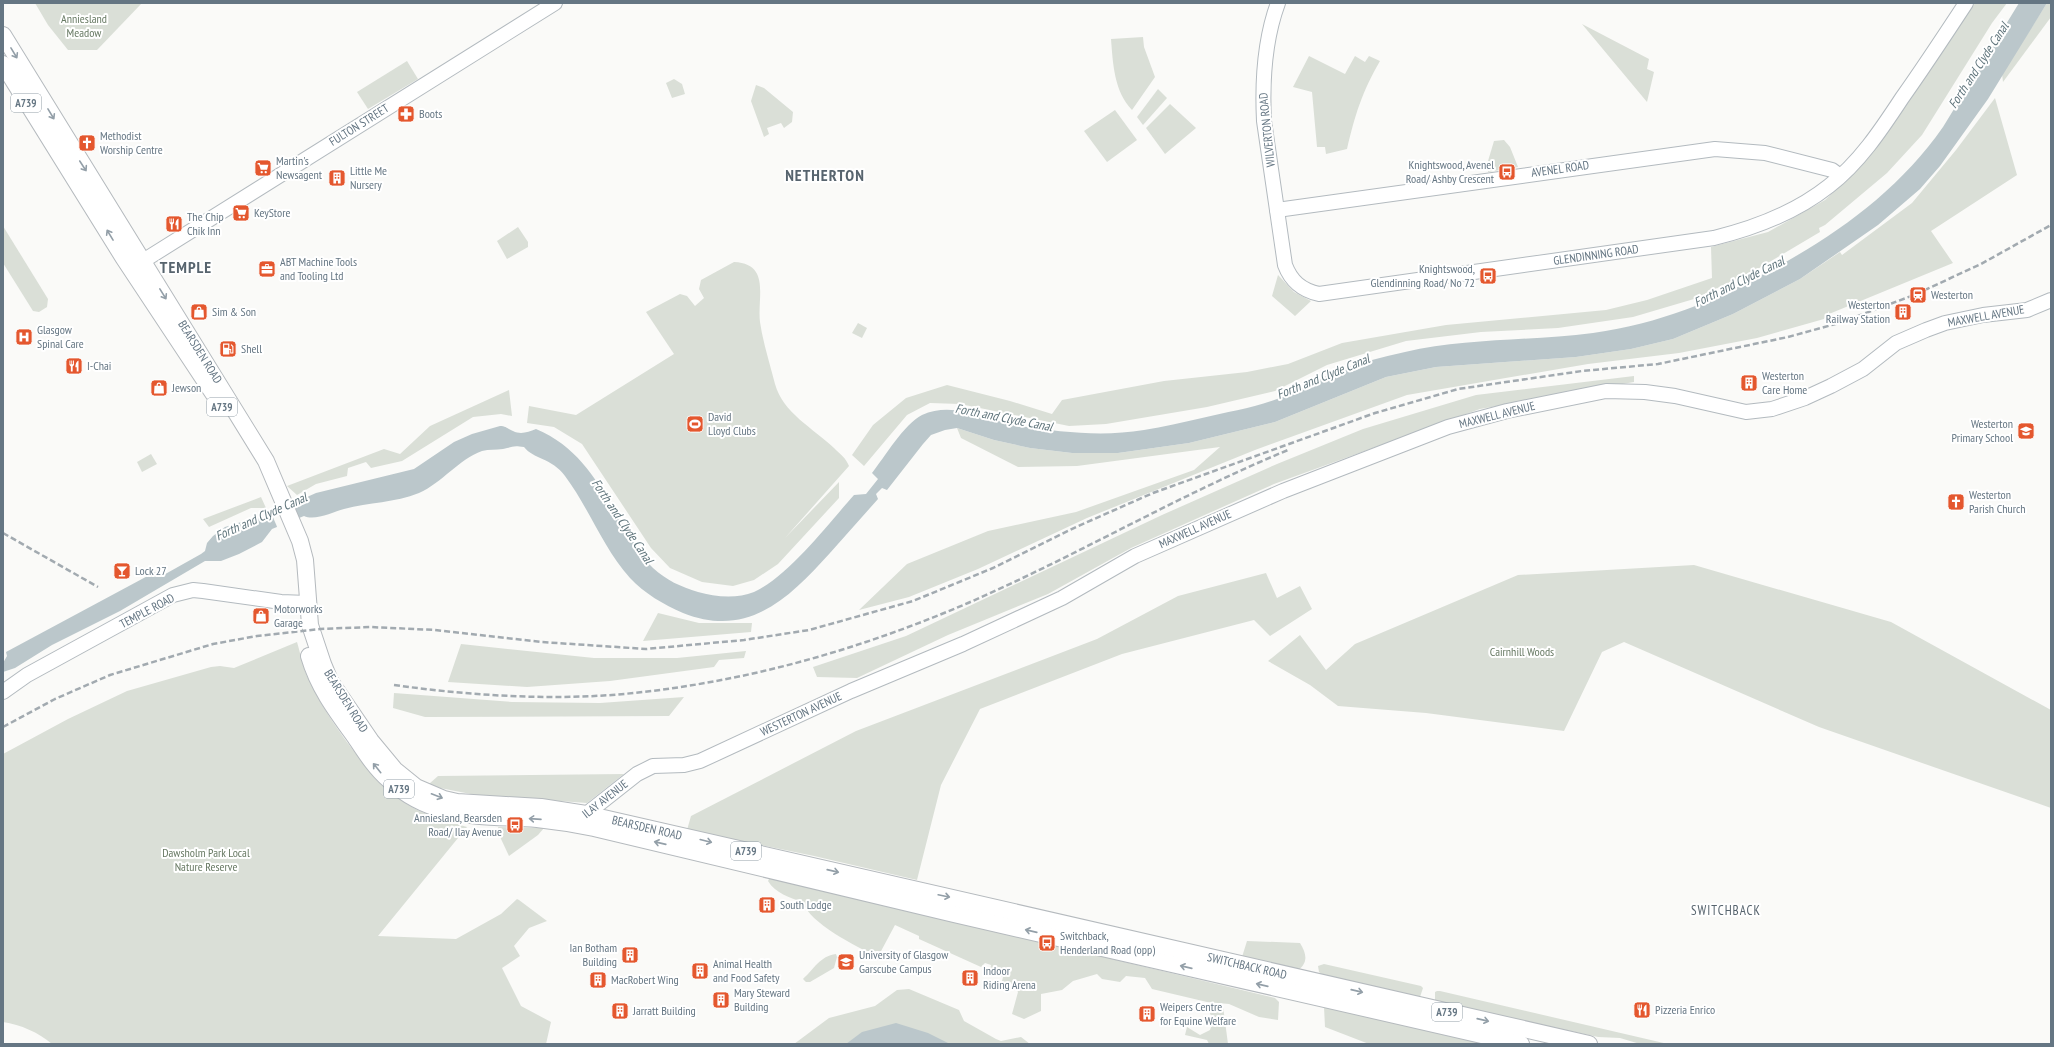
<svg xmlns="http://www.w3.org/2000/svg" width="2054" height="1047" viewBox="0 0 2054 1047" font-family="'PT Sans Narrow',sans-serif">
	<rect width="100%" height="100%" fill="#fafaf8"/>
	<g fill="#dadfd7">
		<polygon points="35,3 142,3 97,50 68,50 48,25"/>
		<polygon points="1975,3 2007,3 1992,23 1922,135 1887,173 1825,225 1819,228 1820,232 1756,270 1694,299 1633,317 1558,328 1481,332 1406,341 1327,365 1275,391 1207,407 1106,424 1069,426 960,404 930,403 907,415 864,466 852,455 873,425 906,398 947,385 1010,401 1052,414 1062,400 1164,381 1247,372 1288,364 1342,343 1446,325 1606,310 1647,300 1712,278 1711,247 1768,232 1825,200 1854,173 1887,133"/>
		<polygon points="2047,3 2051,3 2051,17 2003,82 2002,74"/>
		<polygon points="1582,24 1649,59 1647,69 1654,72 1647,102"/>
		<path d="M1143,37L1144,47L1155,77L1132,110C1114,91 1113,64 1111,39Z"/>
		<path d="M1309,56L1345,74L1355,56L1365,62L1369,56L1380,61C1362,92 1355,115 1347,149L1326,154L1325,147H1317L1312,92L1293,87Z"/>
		<polygon points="407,61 418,79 368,109 357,92"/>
		<polygon points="674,79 682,84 685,94 672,98 666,83"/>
		<polygon points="756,85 764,88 793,112 792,122 784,128 781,123 767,128 769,134 764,137 751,101"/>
		<polygon points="1158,89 1167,98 1143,125 1137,117"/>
		<polygon points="1995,98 2017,175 1931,231 1953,263 1829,314 1829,311 1824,319 1757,338 1679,353 1588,364 1407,395 1255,450 1087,518 978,569 909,597 859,610 907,564 988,531 1076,512 1194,470 1220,447 1077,466 1018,467 961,438 957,428 994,440 1030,448 1072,453 1118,453 1189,443 1275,422 1386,377 1436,367 1576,357 1631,349 1673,339 1733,314 1800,279 1840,252 1842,255 1912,203 1956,150"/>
		<polygon points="1170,104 1196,128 1165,154 1146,128"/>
		<polygon points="1115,110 1137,140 1107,162 1084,131"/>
		<polygon points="1504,140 1510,147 1518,167 1488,172 1488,161 1494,141"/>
		<polygon points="3,226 48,299 47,307 39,312 33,311 3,263"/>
		<polygon points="518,227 528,242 528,247 507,259 497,241"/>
		<path d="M734,262C771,264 757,297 760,322C763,343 770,364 775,384C783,413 813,428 834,448C840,454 846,458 849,466L785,538L839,482V498L778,564L754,580L733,586L702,582L670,568L651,548L582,444L554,427L527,423L529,406L576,415L674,354L646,312L680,294L687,296L695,306L704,298L699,289L701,280Z"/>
		<polygon points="1278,275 1294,292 1311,301 1295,316 1272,296"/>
		<polygon points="858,323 867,328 862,338 852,333"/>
		<polygon points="1634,376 1634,382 1480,409 1274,484 1131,548 1048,594 948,635 857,678 817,677 813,667 906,636 1162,515 1277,464 1363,429 1476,395"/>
		<polygon points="509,390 512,416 501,414 473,417 402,461 371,468 366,462 348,468 347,476 316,484 297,495 287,486 384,449 400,454 430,426"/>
		<polygon points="151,454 157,464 142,472 137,462"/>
		<polygon points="261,497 266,508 251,508 209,527 203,519"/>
		<polygon points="1694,565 1891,622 2051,710 2051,808 1819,727 1624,642 1602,652 1564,731 1426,713 1338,706 1310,685 1268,661 1300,635 1326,670 1355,644 1518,575"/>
		<polygon points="1266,573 1277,598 1300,586 1312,609 1270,636 1254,620 1122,654 980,709 941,785 917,880 814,856 687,830 691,816 856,731 1097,639 1178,596"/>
		<polygon points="658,613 699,623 752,623 751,632 643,641"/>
		<path d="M297,642C301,655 303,669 309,680C325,716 372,781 404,802C423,815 445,820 467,827L378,936L456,939L501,914L517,899L519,900L547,921L529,928L514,946L520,956L502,968L521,1006L551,1022L546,1044H52C38,1032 21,1025 3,1022V754L68,719L127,691L211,667L220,666L234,668Z"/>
		<polygon points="461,644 594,658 677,658 746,651 744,658 719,660 714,667 610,681 527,687 448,682"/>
		<polygon points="394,693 512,702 600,703 684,697 669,716 425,717 393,708"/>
		<polygon points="624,774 587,803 476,795 440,788 429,784 438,776"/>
		<polygon points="498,827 544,828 538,835 509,856 501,839"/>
		<path d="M770,877L1275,998L1279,1002L1278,1020L1259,1017L1229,1004L1207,1002L1152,989L1145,978L1126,976L1120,982L1102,979L1097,974L1073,981L1062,990L1041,994V1011L1024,1019L1012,1014L1018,992L1014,985L1002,981L1003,977L990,971L991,965L985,963L981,967L919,939V936L895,925L880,953L875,956C856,946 809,923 803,902C790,898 775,893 768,881Z"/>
		<path d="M1247,941L1300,943C1306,953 1309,962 1298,970L1242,957Z"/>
		<path d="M836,954L837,957L834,968L810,982H806L803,979C814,969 820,956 836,954Z"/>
		<polygon points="1324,964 1421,986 1423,988 1420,997 1323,975 1319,972 1318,966"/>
		<polygon points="909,989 959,1010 964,1021 996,1039 1001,1041 1021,1037 1030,1044 794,1044 829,1018 875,1006 897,990"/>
		<polygon points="1437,991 1440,991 1668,1044 1640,1044 1620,1038 1598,1037 1435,1001 1435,992"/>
		<polygon points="1206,1003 1223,1006 1228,1044 1209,1044 1207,1040 1185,1035 1187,1027 1200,1035 1210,1030 1213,1021"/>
		<polygon points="1324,1007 1488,1044 1369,1044 1325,1027"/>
	</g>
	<g fill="#bbc7cb">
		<path d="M2019,3H2047L1988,99L1940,166L1920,189L1878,225L1800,279L1733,314L1673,339L1631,349L1576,357L1436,367L1386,377L1275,422L1189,443L1118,453H1072L1030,448L994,440L957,428L945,430L931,435L923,444L887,490L882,488L876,494L878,499C862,517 846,535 830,553C789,598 749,639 683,613C664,605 644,593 630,578C603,548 589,508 565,476C552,458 533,459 524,447C512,445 513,447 503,449C496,450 489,449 482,451C459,459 442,483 419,493C395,503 369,502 344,509C333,512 315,521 304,516L272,529L262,542L239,554L221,561H205L120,611L52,645L15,668L3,672V663L7,656L6,652L155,572L158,576L160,577L201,554L205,551L207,543L213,536L225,527L258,517L269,519L299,506L307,497L316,493L414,469L454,442L472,434L500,426C506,426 508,429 513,431C521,435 528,432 536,429C584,449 602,491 628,533C636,545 642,558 653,568C666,580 681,587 698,592C715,597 737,599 754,592C789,576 828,524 854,495L866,494L878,479L872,473C884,458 904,424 922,415C954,400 988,421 1020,426C1061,432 1102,437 1144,430C1163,427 1183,422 1202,418C1227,412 1253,408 1277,399C1297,392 1316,380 1336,372C1358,363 1382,357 1405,352C1466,338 1531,341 1593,333C1661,323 1712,302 1771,270C1838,234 1899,190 1943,127Z"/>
		<polygon points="896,1023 928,1033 950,1044 846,1044 862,1032"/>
	</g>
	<polygon fill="#fafaf8" points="294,506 292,523 278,529 272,515"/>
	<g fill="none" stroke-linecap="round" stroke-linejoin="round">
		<g stroke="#b3babf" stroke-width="16">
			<g id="secondary">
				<path d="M1278,3C1264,41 1262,81 1264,121L1285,265C1291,281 1301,290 1319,294L1714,238C1755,228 1795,213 1829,186C1859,163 1881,130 1902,98C1924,67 1945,35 1966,3"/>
				<polyline points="1277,210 1715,149 1765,153 1832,170 1840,176"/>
				<polyline points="143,261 555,3"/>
				<polyline points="3,692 27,675 173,595 193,590 203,591 281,602 307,603"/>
				<polyline points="580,819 637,774 653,766 684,765 700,761 851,691 963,644 1062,598 1135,556 1283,491 1448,427 1507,411 1606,391 1645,392 1675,396 1746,412 1772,409 1805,398 1831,386 1863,369 1896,343 1926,330 1945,323 1983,315 2027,310 2051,300"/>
			</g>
		</g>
		<g stroke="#b5babe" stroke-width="18">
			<g id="primary">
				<polyline points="3,35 266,461 300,541 305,560 310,625 323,664 330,681 371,741 395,770 416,787 444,799 457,802 541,807 586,814 1589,1044"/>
				<polyline points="3,64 123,257 215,396"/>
				<path d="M309,656C318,687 336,711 355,737C365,752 375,768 389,780C434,821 481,815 537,819C556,821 575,824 594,828L954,914L1521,1044"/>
			</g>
		</g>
		<use href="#secondary" stroke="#fff" stroke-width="14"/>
		<use href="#primary" stroke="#fff" stroke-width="16"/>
		<g stroke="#a2aab0" stroke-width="2.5" stroke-dasharray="6 3" stroke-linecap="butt">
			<polyline points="3,533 98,587"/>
			<path d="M394,685C466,695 539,700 612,695C735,685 854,652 968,603C1076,556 1179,495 1288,450"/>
			<polyline points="3,727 55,699 110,675 213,644 257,636 320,629 370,627 435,630 542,642 646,649 744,640 809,630 913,601 993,568 1076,527 1153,493 1375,413 1458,389 1582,371 1658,364 1788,337 1839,323 1914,295 1981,264 2051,225"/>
		</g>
	</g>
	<defs><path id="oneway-shaft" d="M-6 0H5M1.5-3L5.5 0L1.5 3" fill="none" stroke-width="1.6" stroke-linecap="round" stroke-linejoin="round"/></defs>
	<g stroke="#939fa8">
		<use href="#oneway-shaft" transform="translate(14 53) rotate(59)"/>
		<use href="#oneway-shaft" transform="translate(51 114) rotate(59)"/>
		<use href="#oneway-shaft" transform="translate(83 166) rotate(57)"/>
		<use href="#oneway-shaft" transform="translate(110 235) rotate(-121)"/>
		<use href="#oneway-shaft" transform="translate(163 294) rotate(58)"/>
		<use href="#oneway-shaft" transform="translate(377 768) rotate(-129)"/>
		<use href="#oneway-shaft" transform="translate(437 796) rotate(21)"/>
		<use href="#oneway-shaft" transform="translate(535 819) rotate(-176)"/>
		<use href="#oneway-shaft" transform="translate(706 841) rotate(14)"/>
		<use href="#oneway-shaft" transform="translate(660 843) rotate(-167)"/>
		<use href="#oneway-shaft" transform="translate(833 871) rotate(13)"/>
		<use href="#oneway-shaft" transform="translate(944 896) rotate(12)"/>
		<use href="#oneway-shaft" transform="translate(1031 931) rotate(-167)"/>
		<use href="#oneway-shaft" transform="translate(1186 967) rotate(-167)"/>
		<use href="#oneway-shaft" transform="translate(1262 985) rotate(-167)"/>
		<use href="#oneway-shaft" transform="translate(1357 991) rotate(13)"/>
		<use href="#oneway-shaft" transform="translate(1483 1020) rotate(13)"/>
	</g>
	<defs>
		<g id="pharmacy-square" transform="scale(0.9)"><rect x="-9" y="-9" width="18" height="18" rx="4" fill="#e4572e" stroke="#fff"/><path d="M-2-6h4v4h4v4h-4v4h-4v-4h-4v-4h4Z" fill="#fff"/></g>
		<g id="church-square" transform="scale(0.9)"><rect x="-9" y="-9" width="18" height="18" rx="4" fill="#e4572e" stroke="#fff"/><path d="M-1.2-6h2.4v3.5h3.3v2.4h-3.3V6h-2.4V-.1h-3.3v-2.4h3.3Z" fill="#fff"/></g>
		<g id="supermarket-square" transform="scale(0.9)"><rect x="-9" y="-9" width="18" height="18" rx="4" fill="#e4572e" stroke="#fff"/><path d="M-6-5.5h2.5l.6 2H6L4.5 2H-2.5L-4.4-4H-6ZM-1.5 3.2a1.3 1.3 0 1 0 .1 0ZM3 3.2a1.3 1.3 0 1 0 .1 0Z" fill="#fff"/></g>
		<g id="bus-square" transform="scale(0.9)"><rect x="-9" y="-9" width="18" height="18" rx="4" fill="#e4572e" stroke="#fff"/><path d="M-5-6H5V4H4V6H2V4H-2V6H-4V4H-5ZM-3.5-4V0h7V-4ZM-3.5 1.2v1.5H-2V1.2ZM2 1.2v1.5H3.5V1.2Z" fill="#fff"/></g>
		<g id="building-square" transform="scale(0.9)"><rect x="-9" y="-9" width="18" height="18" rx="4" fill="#e4572e" stroke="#fff"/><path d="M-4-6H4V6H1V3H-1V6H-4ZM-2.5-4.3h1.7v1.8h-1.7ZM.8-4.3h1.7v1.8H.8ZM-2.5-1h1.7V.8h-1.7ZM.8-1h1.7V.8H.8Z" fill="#fff"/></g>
		<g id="restaurant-square" transform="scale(0.9)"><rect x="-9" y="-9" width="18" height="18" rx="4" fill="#e4572e" stroke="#fff"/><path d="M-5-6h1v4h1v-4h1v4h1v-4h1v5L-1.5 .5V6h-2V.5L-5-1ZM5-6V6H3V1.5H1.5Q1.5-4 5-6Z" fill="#fff"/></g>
		<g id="office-square" transform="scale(0.9)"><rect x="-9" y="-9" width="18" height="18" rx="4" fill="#e4572e" stroke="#fff"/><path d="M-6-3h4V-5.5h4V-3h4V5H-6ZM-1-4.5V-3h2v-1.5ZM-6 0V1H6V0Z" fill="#fff"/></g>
		<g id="station-square" transform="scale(0.9)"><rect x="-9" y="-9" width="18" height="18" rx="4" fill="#e4572e" stroke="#fff"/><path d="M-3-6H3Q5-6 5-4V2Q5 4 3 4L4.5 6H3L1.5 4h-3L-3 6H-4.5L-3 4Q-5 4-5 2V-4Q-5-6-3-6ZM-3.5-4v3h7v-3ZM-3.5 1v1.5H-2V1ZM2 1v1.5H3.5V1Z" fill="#fff"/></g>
		<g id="shop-square" transform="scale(0.9)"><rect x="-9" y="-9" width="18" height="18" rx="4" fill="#e4572e" stroke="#fff"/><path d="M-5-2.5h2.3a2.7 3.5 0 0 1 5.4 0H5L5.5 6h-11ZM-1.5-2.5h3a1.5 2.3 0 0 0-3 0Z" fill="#fff"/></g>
		<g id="hospital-square" transform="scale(0.9)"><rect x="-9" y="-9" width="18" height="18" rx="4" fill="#e4572e" stroke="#fff"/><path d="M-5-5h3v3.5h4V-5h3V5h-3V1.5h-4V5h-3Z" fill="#fff"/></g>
		<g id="fuel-square" transform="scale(0.9)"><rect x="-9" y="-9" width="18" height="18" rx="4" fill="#e4572e" stroke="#fff"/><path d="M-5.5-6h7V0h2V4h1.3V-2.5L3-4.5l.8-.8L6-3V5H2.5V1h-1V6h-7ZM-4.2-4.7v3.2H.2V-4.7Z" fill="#fff"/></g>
		<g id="stadium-square" transform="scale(0.9)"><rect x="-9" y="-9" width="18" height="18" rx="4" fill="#e4572e" stroke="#fff"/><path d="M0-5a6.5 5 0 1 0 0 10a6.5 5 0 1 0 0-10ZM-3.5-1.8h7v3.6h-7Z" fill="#fff"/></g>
		<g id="school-square" transform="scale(0.9)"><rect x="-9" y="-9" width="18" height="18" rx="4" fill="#e4572e" stroke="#fff"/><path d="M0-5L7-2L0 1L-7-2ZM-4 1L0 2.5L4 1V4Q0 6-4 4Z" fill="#fff"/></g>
		<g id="bar-square" transform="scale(0.9)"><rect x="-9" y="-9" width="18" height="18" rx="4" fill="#e4572e" stroke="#fff"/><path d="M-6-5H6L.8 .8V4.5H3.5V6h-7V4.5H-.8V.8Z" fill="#fff"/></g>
		<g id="university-square" transform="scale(0.9)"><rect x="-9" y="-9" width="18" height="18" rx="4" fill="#e4572e" stroke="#fff"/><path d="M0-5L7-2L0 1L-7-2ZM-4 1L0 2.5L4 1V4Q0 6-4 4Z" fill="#fff"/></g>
	</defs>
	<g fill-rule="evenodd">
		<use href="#pharmacy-square" x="406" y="114"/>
		<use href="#church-square" x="87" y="143"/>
		<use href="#supermarket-square" x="263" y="168"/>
		<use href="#bus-square" x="1507" y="172"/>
		<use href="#building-square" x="337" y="178"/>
		<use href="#supermarket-square" x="241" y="213"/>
		<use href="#restaurant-square" x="174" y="224"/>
		<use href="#office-square" x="267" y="269"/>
		<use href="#bus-square" x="1488" y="276"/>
		<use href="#station-square" x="1918" y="295"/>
		<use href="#shop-square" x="199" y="312"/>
		<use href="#building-square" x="1903" y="312"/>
		<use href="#hospital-square" x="24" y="337"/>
		<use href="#fuel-square" x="228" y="349"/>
		<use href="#restaurant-square" x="74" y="366"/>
		<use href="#building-square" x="1749" y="383"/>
		<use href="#shop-square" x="159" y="388"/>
		<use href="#stadium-square" x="695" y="424"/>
		<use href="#school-square" x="2026" y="431"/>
		<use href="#church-square" x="1956" y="502"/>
		<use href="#bar-square" x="122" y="571"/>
		<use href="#shop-square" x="261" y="616"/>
		<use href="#bus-square" x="515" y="825"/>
		<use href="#building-square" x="767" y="905"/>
		<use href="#bus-square" x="1047" y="943"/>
		<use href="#building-square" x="630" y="955"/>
		<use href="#university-square" x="846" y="962"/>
		<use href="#building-square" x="700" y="971"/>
		<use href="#building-square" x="970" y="978"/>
		<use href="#building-square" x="598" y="980"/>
		<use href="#building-square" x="721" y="1000"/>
		<use href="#restaurant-square" x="1642" y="1010"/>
		<use href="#building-square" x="620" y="1011"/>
		<use href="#building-square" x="1147" y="1014"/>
	</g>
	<g text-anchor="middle" stroke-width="4" stroke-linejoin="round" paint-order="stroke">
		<g fill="#fff" stroke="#939fa8" stroke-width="1">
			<rect x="11" y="94" width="30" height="18" rx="3"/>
			<rect x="207" y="398" width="30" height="18" rx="3"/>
			<rect x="384" y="780" width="30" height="18" rx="3"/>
			<rect x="731" y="842" width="30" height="18" rx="3"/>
			<rect x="1432" y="1003" width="30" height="18" rx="3"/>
		</g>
		<g font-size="11" font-weight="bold" fill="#657683">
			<text x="26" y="107">A739</text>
			<text x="222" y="411">A739</text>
			<text x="399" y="793">A739</text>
			<text x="746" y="855">A739</text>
			<text x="1447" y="1016">A739</text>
		</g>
		<g font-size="12" fill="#687a64" stroke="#fff">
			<text x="84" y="23">Anniesland<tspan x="84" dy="14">Meadow</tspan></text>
			<text x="1522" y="656">Cairnhill Woods</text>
			<text x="206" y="857">Dawsholm Park Local<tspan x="206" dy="14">Nature Reserve</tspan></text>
		</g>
		<g font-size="12" fill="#657683" stroke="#fff" text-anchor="start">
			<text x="419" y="118">Boots</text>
			<text x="100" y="140">Methodist<tspan x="100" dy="14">Worship Centre</tspan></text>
			<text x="276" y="165">Martin's<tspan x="276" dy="14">Newsagent</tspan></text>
			<text x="1494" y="169" text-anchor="end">Knightswood, Avenel<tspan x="1494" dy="14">Road/ Ashby Crescent</tspan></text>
			<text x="350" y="175">Little Me<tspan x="350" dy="14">Nursery</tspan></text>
			<text x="254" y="217">KeyStore</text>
			<text x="187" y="221">The Chip<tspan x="187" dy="14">Chik Inn</tspan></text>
			<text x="280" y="266">ABT Machine Tools<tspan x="280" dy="14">and Tooling Ltd</tspan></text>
			<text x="1475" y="273" text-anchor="end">Knightswood,<tspan x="1475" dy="14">Glendinning Road/ No 72</tspan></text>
			<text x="1931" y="299">Westerton</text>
			<text x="1890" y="309" text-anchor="end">Westerton<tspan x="1890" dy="14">Railway Station</tspan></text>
			<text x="212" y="316">Sim &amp; Son</text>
			<text x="37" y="334">Glasgow<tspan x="37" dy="14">Spinal Care</tspan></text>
			<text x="241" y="353">Shell</text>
			<text x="87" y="370">I-Chai</text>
			<text x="1762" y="380">Westerton<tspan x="1762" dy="14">Care Home</tspan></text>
			<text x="172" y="392">Jewson</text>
			<text x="708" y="421">David<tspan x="708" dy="14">Lloyd Clubs</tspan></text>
			<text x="2013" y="428" text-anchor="end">Westerton<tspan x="2013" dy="14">Primary School</tspan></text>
			<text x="1969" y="499">Westerton<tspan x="1969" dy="14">Parish Church</tspan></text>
			<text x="135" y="575">Lock 27</text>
			<text x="274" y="613">Motorworks<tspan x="274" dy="14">Garage</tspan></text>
			<text x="502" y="822" text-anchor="end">Anniesland, Bearsden<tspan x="502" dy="14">Road/ Ilay Avenue</tspan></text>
			<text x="780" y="909">South Lodge</text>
			<text x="1060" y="940">Switchback,<tspan x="1060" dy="14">Henderland Road (opp)</tspan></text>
			<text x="617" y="952" text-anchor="end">Ian Botham<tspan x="617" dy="14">Building</tspan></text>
			<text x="859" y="959">University of Glasgow<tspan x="859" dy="14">Garscube Campus</tspan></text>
			<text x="713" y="968">Animal Health<tspan x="713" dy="14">and Food Safety</tspan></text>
			<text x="983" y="975">Indoor<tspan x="983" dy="14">Riding Arena</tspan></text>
			<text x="611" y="984">MacRobert Wing</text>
			<text x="734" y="997">Mary Steward<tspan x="734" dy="14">Building</tspan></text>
			<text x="1160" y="1011">Weipers Centre<tspan x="1160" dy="14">for Equine Welfare</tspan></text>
			<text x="1655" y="1014">Pizzeria Enrico</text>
			<text x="633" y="1015">Jarratt Building</text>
		</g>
		<g font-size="12" fill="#657683" stroke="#fff">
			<text transform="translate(359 125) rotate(-32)" y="4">FULTON STREET</text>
			<text transform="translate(1267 130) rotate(-96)" y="4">WILVERTON ROAD</text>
			<text transform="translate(1560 169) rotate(-8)" y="4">AVENEL ROAD</text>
			<text transform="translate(1596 255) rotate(-8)" y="4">GLENDINNING ROAD</text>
			<text transform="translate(1986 316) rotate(-10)" y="4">MAXWELL AVENUE</text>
			<text transform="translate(200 352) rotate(58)" y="4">BEARSDEN ROAD</text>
			<text transform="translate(1497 415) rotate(-14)" y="4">MAXWELL AVENUE</text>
			<text transform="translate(1195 529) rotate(-24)" y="4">MAXWELL AVENUE</text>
			<text transform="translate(147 611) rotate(-28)" y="4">TEMPLE ROAD</text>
			<text transform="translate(346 701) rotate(58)" y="4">BEARSDEN ROAD</text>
			<text transform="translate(801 714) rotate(-25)" y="4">WESTERTON AVENUE</text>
			<text transform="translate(605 799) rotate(-38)" y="4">ILAY AVENUE</text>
			<text transform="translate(647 828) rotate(13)" y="4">BEARSDEN ROAD</text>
			<text transform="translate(1247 966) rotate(13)" y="4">SWITCHBACK ROAD</text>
		</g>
		<g font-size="13" font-style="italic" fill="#60757c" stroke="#fff">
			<text transform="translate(1978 65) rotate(-57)" y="5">Forth and Clyde Canal</text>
			<text transform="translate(1739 281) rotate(-26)" y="5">Forth and Clyde Canal</text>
			<text transform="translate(1323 376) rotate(-22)" y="5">Forth and Clyde Canal</text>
			<text transform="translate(1004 417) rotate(11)" y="5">Forth and Clyde Canal</text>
			<text transform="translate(261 516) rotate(-24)" y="5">Forth and Clyde Canal</text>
			<text transform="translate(623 521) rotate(56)" y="5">Forth and Clyde Canal</text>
		</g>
		<g font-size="13" letter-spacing="1" fill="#57646e" stroke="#fff">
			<text x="1726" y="915">SWITCHBACK</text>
		</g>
		<g font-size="16" font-weight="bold" letter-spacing="1" fill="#57646e" stroke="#fff">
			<text x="825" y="181">NETHERTON</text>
			<text x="186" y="273">TEMPLE</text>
		</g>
	</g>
	<rect width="2054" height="1047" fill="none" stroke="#657683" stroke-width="8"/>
</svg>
